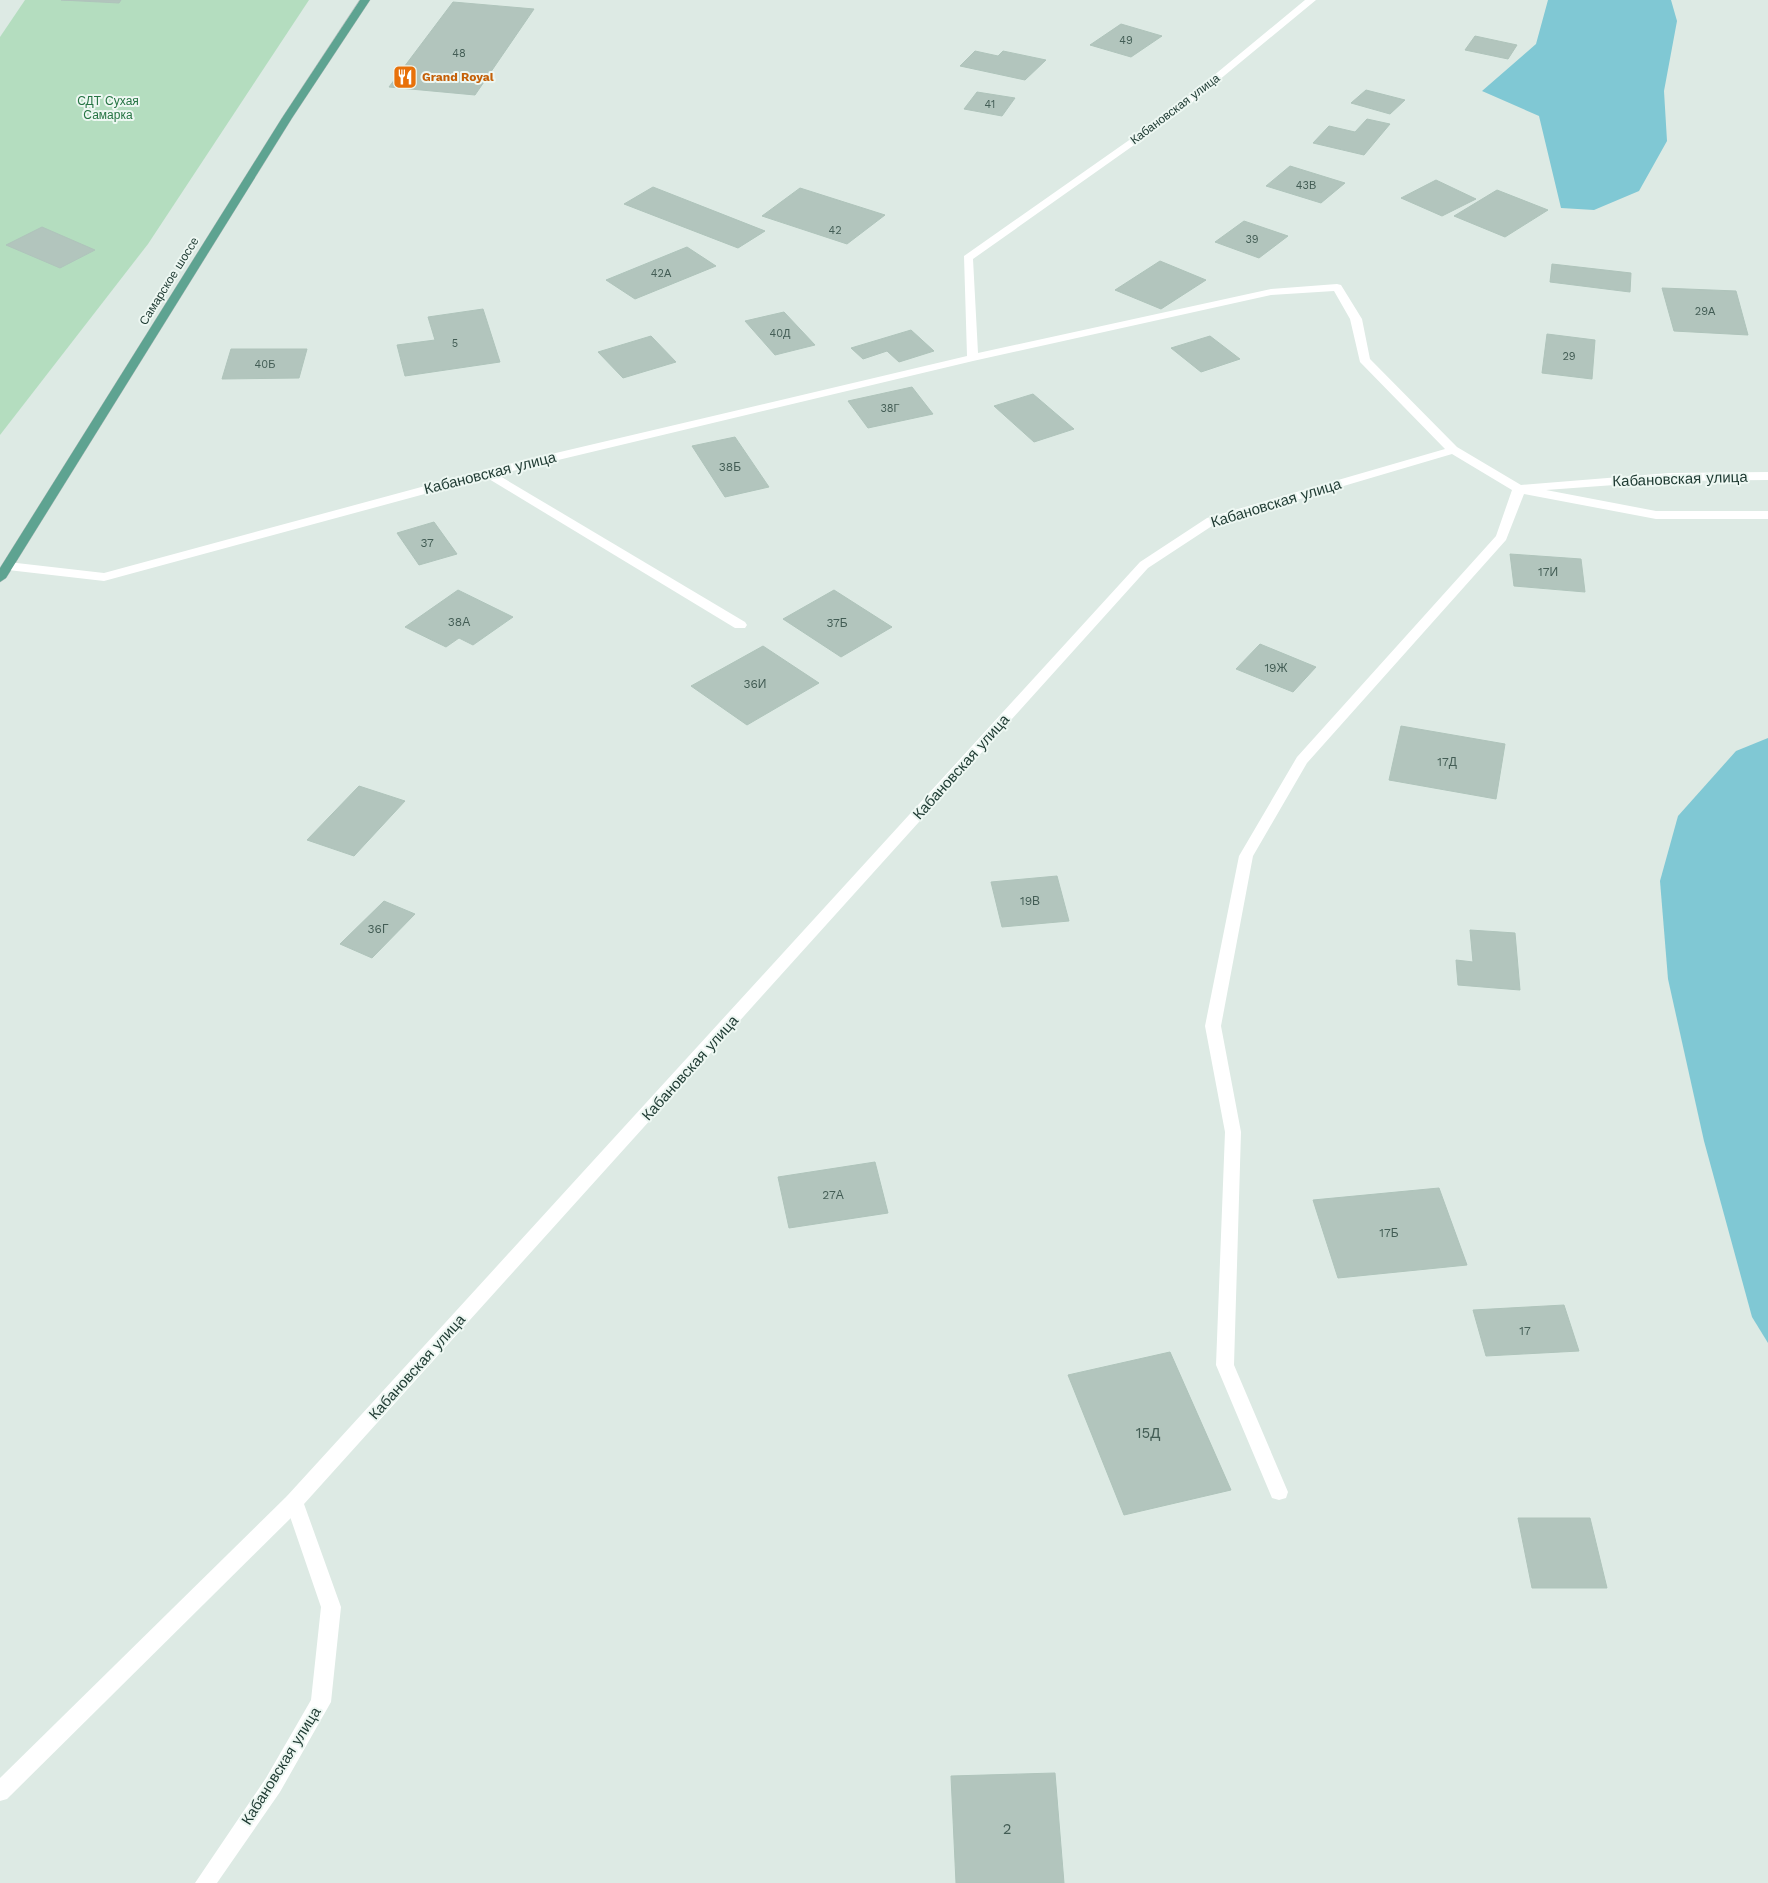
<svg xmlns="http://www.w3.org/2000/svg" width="1768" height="1883" viewBox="0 0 1768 1883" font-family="'Work Sans',sans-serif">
	<rect width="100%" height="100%" fill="#ddeae4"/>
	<polygon fill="#b4ddbf" points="25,0 309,0 148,244 0,435 0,37"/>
	<g fill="#80c8d4">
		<polygon points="1548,0 1671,0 1677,21 1664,91 1667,141 1639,191 1594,210 1561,208 1539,116 1482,91 1536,44"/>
		<polygon points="1768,738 1768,1343 1752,1317 1704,1141 1668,979 1660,881 1678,816 1736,751"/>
	</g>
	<g fill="#b2c5bd" stroke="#afc4bb">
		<polygon points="61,0 121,0 119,3"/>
		<polygon points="453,2 534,9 475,95 389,87"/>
		<polygon points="1121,24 1162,36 1131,57 1090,45"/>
		<polygon points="1475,36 1517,45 1508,59 1465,50"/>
		<polygon points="975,51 998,56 1003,51 1046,60 1025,80 960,66"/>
		<polygon points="1366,90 1405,100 1390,114 1351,103"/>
		<polygon points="977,92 1015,98 1002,116 964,109"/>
		<polygon points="1367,119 1390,124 1364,155 1313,143 1329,126 1355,132"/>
		<polygon points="1290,166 1345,183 1321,203 1266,186"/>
		<polygon points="1436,180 1476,199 1442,216 1401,198"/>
		<polygon points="653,187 765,231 738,248 624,204"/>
		<polygon points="800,188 885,215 847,244 762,216"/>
		<polygon points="1497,190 1548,210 1505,237 1454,216"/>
		<polygon points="1244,221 1288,236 1259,258 1215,242"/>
		<polygon points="42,227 95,250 60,268 6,245"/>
		<polygon points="687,247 716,266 635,299 606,280"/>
		<polygon points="1160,261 1206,280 1161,309 1115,290"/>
		<polygon points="1552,264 1631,273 1630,292 1550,282"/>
		<polygon points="1662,288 1736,291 1748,335 1674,331"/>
		<polygon points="483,309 500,362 405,376 397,345 435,340 428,317"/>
		<polygon points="784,312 815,345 775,355 745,321"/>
		<polygon points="911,330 934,351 899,362 887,351 863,359 851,348"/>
		<polygon points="1547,334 1595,340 1592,379 1542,373"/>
		<polygon points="651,336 676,362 623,378 598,352"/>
		<polygon points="1210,336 1240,359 1201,372 1171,348"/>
		<polygon points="231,349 307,349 299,378 222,379"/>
		<polygon points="912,387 933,414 868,428 848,401"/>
		<polygon points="1033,394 1074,429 1034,442 994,406"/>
		<polygon points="735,437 769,487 725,497 692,446"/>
		<polygon points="434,522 457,554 419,565 397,533"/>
		<polygon points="1510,554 1581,559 1585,592 1514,586"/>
		<polygon points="458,590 513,617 473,645 459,638 446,647 405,627"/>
		<polygon points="834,590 892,627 841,657 783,619"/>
		<polygon points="1260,644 1316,667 1293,692 1236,669"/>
		<polygon points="763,646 819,683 747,725 691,686"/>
		<polygon points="1401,726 1505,744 1496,799 1389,780"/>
		<polygon points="359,786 405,801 354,856 307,840"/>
		<polygon points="1057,876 1069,921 1002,927 991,882"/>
		<polygon points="384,901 415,914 372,958 340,944"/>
		<polygon points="1470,930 1515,933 1520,990 1458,985 1456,960 1473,962"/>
		<polygon points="875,1162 888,1213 789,1228 778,1177"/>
		<polygon points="1439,1188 1467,1265 1338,1278 1313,1200"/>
		<polygon points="1564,1305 1579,1351 1486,1356 1473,1310"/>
		<polygon points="1170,1352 1231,1490 1124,1515 1068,1375"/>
		<polygon points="1518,1518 1590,1518 1607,1588 1532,1588"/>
		<polygon points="1055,1773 1064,1883 956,1883 951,1776"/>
	</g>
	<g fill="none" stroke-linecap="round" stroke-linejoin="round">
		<g stroke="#bcc4c2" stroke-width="1">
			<polygon id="primary" points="360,0 370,0 292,118 6,578 0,582 0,568 282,118"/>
		</g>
		<g fill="#fff" fill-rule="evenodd">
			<polygon points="488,469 745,622 747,625 745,628 735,628 484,476 482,473 484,470"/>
			<polygon points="294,1494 301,1496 303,1502 301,1508 7,1799 0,1801 0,1778 287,1496"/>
		</g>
		<polygon fill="#fff" fill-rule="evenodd" points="1305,0 1316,0 1178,114 973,259 978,353 1271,289 1337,284 1341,285 1362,319 1370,359 1457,447 1521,485 1669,473 1768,472 1768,480 1669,481 1546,490 1656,511 1768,511 1768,519 1656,519 1524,494 1506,540 1307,763 1253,856 1221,1026 1241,1132 1234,1365 1288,1492 1286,1498 1279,1500 1272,1498 1216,1365 1225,1132 1205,1026 1239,856 1297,757 1496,536 1512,490 1452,454 1215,524 1148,568 304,1504 341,1607 331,1702 280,1792 217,1883 195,1883 266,1778 311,1700 321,1607 285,1502 287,1496 1140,562 1207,518 1445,449 1360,362 1350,319 1334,291 1271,295 973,361 491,476 104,581 8,570 2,566 8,562 104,573 484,470 967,356 964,256 1172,110"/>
		<use href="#primary" fill="#5ea391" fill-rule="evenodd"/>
	</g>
	<defs>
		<g id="restaurant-square" transform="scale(1.25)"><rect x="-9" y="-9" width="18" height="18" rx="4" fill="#e8710a" stroke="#edf7f2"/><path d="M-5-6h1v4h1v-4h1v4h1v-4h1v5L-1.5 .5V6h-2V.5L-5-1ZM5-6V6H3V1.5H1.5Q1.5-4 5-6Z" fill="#fff"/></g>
	</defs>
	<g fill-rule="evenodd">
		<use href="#restaurant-square" x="405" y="77"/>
	</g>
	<g text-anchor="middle" stroke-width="4" stroke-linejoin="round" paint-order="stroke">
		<g font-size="11" fill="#435d55">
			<text x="1126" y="44">49</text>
			<text x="459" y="57">48</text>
			<text x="990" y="108">41</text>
			<text x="1306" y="189">43В</text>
			<text x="835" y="234">42</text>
			<text x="1252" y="243">39</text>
			<text x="661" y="277">42А</text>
			<text x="1705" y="315">29А</text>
			<text x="780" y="337">40Д</text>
			<text x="455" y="347">5</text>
			<text x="1569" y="360">29</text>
			<text x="265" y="368">40Б</text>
			<text x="890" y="412">38Г</text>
		</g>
		<g font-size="12" font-weight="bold" fill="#c56008" stroke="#edf7f2" text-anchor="start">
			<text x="422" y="81">Grand Royal</text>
		</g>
		<g font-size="12" fill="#267443" stroke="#edf7f2">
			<text x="108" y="105">СДТ Сухая<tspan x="108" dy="14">Самарка</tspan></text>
		</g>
		<g font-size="12" fill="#1e3a32" stroke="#edf7f2">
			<text transform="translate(1175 109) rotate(-37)" y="4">Кабановская улица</text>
			<text transform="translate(169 281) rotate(-58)" y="4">Самарское шоссе</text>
		</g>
		<g font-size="12" fill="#435d55">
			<text x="730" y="471">38Б</text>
			<text x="427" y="547">37</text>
			<text x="1548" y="576">17И</text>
			<text x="459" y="626">38А</text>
			<text x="837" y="627">37Б</text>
			<text x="1276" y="672">19Ж</text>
			<text x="755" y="688">36И</text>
			<text x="1447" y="766">17Д</text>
			<text x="1030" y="905">19В</text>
			<text x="378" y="933">36Г</text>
			<text x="833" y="1199">27А</text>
			<text x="1389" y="1237">17Б</text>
			<text x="1525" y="1335">17</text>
		</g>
		<g font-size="15" fill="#1e3a32" stroke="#edf7f2">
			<text transform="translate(490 473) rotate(-14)" y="5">Кабановская улица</text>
			<text transform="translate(1680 479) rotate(-2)" y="5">Кабановская улица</text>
			<text transform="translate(1276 503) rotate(-17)" y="5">Кабановская улица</text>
			<text transform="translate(961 767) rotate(-48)" y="5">Кабановская улица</text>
			<text transform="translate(690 1068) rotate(-48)" y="5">Кабановская улица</text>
			<text transform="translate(417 1367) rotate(-48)" y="5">Кабановская улица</text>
			<text transform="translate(281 1766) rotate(-58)" y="5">Кабановская улица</text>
		</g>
		<g font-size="15" fill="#435d55">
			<text x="1148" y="1438">15Д</text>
			<text x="1007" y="1834">2</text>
		</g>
	</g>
</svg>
